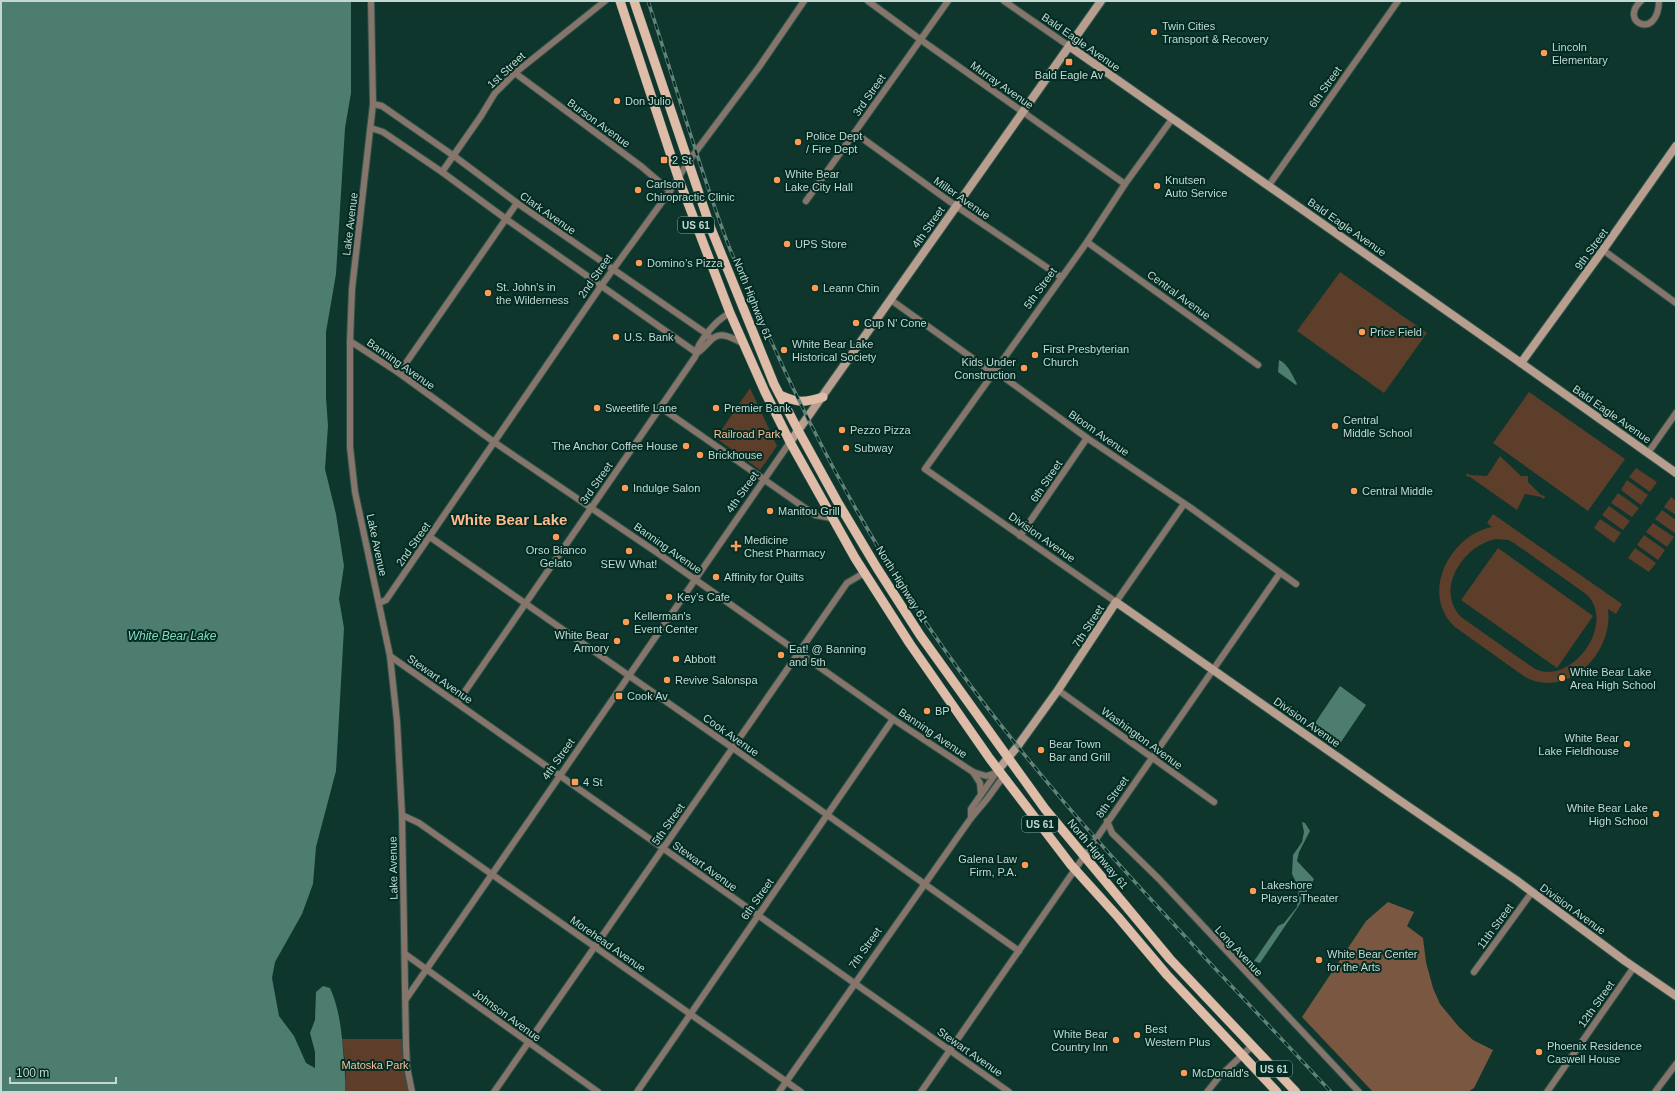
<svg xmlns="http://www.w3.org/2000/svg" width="1677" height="1093" viewBox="0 0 1677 1093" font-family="Arial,sans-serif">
	<rect width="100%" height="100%" fill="#0e362c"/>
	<g fill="#5c3e2b" fill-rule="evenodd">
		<polygon points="1340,272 1427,333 1384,393 1297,331"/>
		<polygon points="750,388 777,446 760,470 716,438"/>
		<polygon points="1529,392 1625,459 1588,511 1493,443"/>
		<polygon points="1500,456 1521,476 1528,476 1528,482 1541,495 1545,496 1544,499 1541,497 1525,494 1517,510 1470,477 1466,476 1467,473 1470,475 1487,476"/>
		<polygon points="1636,468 1657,482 1650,492 1629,477"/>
		<polygon points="1627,480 1648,495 1641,505 1621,490"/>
		<polygon points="1618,493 1639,508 1632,517 1611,503"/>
		<polygon points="1671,497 1676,501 1676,515 1664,507"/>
		<polygon points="1609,506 1630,521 1623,530 1602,515"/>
		<polygon points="1662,510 1676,520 1676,534 1655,519"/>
		<path d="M1493,514L1622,604L1616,614L1608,609C1614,652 1568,700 1525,677L1455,627C1419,594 1450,535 1492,527L1487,523ZM1496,539L1508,540L1514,543L1586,594C1617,622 1573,686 1535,669L1461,617C1434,589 1464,545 1496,539Z"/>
		<polygon points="1600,519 1621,533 1614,543 1594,528"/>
		<polygon points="1653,523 1674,537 1667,547 1646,532"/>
		<polygon points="1644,535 1665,550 1658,560 1637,545"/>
		<polygon points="1498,548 1593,616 1557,668 1461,600"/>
		<polygon points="1635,548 1656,563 1649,572 1628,558"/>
		<polygon points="342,1039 402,1039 404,1062 409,1092 345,1092 346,1068"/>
	</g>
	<polygon fill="#795741" points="1388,902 1414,912 1407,926 1423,938 1426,962 1433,988 1440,1004 1459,1027 1473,1040 1493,1050 1474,1088 1468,1092 1373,1092 1302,1017 1366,921"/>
	<g fill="#4d7d6f">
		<path d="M1,1H351V93L345,128L336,274L326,332V397L328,426L325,469L336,514L344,566L339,599L344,628L336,771L316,847L313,884L302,914L275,962L272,978L279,1016L294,1036L306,1063L315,1068V1052L310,1033L315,1020L316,992L323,986L330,988C339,1008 341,1027 343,1049C344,1063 346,1077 345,1092H1Z"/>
		<path d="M1279,360C1288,364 1293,376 1297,384L1296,385L1278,372Z"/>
		<polygon points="1340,686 1366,705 1339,745 1313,726"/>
		<polygon points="1302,822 1305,823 1310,831 1299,852 1297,861 1314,879 1298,907 1260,963 1254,961 1278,926 1284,923 1297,907 1299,888 1292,874 1293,855 1302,842 1304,832"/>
	</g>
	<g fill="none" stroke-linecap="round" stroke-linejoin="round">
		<g stroke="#2f534a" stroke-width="8">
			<g id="street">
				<polyline points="371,1 373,104 352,289 350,341 350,447 355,492 390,656 397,721 402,815 406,1045 407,1067 412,1092"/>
				<polyline points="868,1 921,40 1125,184"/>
				<polyline points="1004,1 1069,46"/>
				<path d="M1641,1C1618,22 1658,41 1659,1"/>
				<polyline points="515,73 642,167 670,191"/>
				<polyline points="373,104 382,106 454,156 517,203 707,334 711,339"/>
				<polyline points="1172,119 1125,184 1087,242 925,469 1116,602 1184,504"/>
				<polyline points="371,128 383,132 442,172 506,219 697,353"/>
				<polyline points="855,133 956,206 1061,277"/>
				<polyline points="442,172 481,116 495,93 515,73 605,1"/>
				<polyline points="1269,185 1398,1"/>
				<polyline points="806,201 948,1"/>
				<polyline points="1087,242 1258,365"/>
				<polyline points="1603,250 1676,303"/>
				<polyline points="891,300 989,370 998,373 1087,438 1191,508 1296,584"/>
				<polyline points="350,341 399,373 494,442 659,554 893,719 973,772 986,776 996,773"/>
				<path d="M697,353C702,350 705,346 709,342C720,329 732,338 744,344"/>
				<polyline points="399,373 517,203"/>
				<polyline points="660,407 815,515 831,518"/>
				<polyline points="1648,453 1676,413"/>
				<polyline points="1020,536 1087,438"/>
				<polyline points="430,537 740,753 1019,951"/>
				<polyline points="379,603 386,600 601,286 670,191 688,162 759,67 804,1"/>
				<polyline points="390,656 1009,1092"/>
				<polyline points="1058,690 1214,802"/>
				<path d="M457,703L695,357C697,353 697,349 699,345C707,332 716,320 730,313"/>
				<polyline points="973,772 980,783 981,794"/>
				<polyline points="402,815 419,823 801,1092"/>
				<polyline points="971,818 971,809 996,773"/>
				<polyline points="1107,821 1112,833 1159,879 1359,1092"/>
				<polyline points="405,954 598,1092"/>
				<polyline points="1474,972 1532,892"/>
				<polyline points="406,999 790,442"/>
				<polyline points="494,1092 847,583 864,573"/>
				<polyline points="637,1092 893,719"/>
				<polyline points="779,1092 971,818 987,799 1003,777"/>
				<polyline points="921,1092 1280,573"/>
				<polyline points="1207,1092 1219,1077 1253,1045"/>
				<polyline points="1547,1092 1634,967"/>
				<polyline points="1655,1092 1676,1064"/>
			</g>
		</g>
		<g stroke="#2f534a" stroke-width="10">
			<g id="secondary">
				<polyline points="1069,46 1521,363 1676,473"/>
				<polyline points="1521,363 1603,250 1676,146"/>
				<polyline points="790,442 1101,1"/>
				<polyline points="998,770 1017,747 1058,690 1116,602 1399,800 1516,880 1625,961 1676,996"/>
			</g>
		</g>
		<g stroke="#2f534a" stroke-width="10">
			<g id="primary">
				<polyline points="620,1 678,177 730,313 765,392 790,442 855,558 910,644 990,759 1071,865 1118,917 1167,975 1277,1092"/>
				<polyline points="634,1 710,226 774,384 798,430 837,501 877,568 920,635 1045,809 1170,959 1296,1092"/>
				<path d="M780,395C798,403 804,403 823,397"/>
			</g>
		</g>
		<use href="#street" stroke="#86756b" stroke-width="6"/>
		<use href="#secondary" stroke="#b79e8e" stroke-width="8"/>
		<use href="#primary" stroke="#debca8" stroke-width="9"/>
		<g stroke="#638279" stroke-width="3.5">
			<path id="rail" d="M648,1C675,82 698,165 728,244C737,268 750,292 760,316C802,412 850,505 907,594C1025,778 1183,932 1331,1092"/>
		</g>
		<use href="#rail" stroke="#022c23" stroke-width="2" stroke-dasharray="6" stroke-linecap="butt"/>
	</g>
	<g fill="#fe9c57" stroke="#022c23" stroke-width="1.5">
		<circle cx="1154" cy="32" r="4"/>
		<circle cx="1544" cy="53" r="4"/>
		<rect x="1065" y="58" width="8" height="8" rx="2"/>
		<circle cx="617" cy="101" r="4"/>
		<circle cx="798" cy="142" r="4"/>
		<rect x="660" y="156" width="8" height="8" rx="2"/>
		<circle cx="777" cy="180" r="4"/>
		<circle cx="1157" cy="186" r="4"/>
		<circle cx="638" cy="190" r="4"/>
		<circle cx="787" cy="244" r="4"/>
		<circle cx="639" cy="263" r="4"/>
		<circle cx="815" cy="288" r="4"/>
		<circle cx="488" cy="293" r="4"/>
		<circle cx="856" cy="323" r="4"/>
		<circle cx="1362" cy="332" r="4"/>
		<circle cx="616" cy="337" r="4"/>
		<circle cx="784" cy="350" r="4"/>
		<circle cx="1035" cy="355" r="4"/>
		<circle cx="1024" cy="368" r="4"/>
		<circle cx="597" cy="408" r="4"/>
		<circle cx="716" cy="408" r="4"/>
		<circle cx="1335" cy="426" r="4"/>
		<circle cx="842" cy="430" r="4"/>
		<circle cx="686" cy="446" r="4"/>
		<circle cx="846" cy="448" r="4"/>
		<circle cx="700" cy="455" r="4"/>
		<circle cx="625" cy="488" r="4"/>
		<circle cx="1354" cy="491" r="4"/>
		<circle cx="770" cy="511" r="4"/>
		<circle cx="556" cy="537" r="4"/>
		<path d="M734 540h4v4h4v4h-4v4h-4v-4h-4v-4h4z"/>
		<circle cx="629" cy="551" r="4"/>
		<circle cx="716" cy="577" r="4"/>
		<circle cx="669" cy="597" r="4"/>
		<circle cx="626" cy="622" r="4"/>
		<circle cx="617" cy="641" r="4"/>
		<circle cx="781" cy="655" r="4"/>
		<circle cx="676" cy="659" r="4"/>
		<circle cx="1562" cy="678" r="4"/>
		<circle cx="667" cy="680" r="4"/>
		<rect x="615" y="692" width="8" height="8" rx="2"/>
		<circle cx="927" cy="711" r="4"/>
		<circle cx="1627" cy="744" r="4"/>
		<circle cx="1041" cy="750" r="4"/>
		<rect x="571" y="778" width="8" height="8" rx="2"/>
		<circle cx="1656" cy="814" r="4"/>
		<circle cx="1025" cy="865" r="4"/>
		<circle cx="1253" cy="891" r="4"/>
		<circle cx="1319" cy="960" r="4"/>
		<circle cx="1137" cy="1035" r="4"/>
		<circle cx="1116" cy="1040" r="4"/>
		<circle cx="1539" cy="1052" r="4"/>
		<circle cx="1184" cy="1073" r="4"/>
	</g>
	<g text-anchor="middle" stroke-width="4" stroke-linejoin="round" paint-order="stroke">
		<g fill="#022c23" stroke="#89a49d" stroke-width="1">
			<rect x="678" y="217" width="36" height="16" rx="3"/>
			<rect x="1022" y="816" width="36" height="16" rx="3"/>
			<rect x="1256" y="1061" width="36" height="16" rx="3"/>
		</g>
		<g font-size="10" font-weight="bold" fill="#c3d8d1">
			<text x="696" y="229">US 61</text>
			<text x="1040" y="828">US 61</text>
			<text x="1274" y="1073">US 61</text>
		</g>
		<g font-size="11" fill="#c3d8d1" stroke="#022c23" text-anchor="start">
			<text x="1162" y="30">Twin Cities<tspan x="1162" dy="13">Transport &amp; Recovery</tspan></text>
			<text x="1552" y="51">Lincoln<tspan x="1552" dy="13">Elementary</tspan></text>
			<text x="1069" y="79" text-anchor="middle">Bald Eagle Av</text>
			<text x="625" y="105">Don Julio</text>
			<text x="806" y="140">Police Dept<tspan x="806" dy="13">/ Fire Dept</tspan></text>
			<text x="672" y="164">2 St</text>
			<text x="785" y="178">White Bear<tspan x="785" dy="13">Lake City Hall</tspan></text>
			<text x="1165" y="184">Knutsen<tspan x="1165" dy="13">Auto Service</tspan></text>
			<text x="646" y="188">Carlson<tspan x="646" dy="13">Chiropractic Clinic</tspan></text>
			<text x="795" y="248">UPS Store</text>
			<text x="647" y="267">Domino’s Pizza</text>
			<text x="496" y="291">St. John's in<tspan x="496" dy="13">the Wilderness</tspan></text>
			<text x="823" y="292">Leann Chin</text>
			<text x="864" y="327">Cup N' Cone</text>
			<text x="1370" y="336">Price Field</text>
			<text x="624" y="341">U.S. Bank</text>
			<text x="792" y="348">White Bear Lake<tspan x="792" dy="13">Historical Society</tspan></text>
			<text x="1043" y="353">First Presbyterian<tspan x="1043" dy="13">Church</tspan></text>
			<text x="1016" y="366" text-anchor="end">Kids Under<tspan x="1016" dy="13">Construction</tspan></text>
			<text x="605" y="412">Sweetlife Lane</text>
			<text x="724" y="412">Premier Bank</text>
			<text x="1343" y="424">Central<tspan x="1343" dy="13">Middle School</tspan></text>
			<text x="850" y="434">Pezzo Pizza</text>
			<text x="678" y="450" text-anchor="end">The Anchor Coffee House</text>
			<text x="854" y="452">Subway</text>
			<text x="708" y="459">Brickhouse</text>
			<text x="633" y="492">Indulge Salon</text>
			<text x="1362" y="495">Central Middle</text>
			<text x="778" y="515">Manitou Grill</text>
			<text x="744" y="544">Medicine<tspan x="744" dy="13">Chest Pharmacy</tspan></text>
			<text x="556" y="554" text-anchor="middle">Orso Bianco<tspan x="556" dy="13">Gelato</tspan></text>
			<text x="629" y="568" text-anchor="middle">SEW What!</text>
			<text x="724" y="581">Affinity for Quilts</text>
			<text x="677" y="601">Key’s Cafe</text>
			<text x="634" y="620">Kellerman's<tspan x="634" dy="13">Event Center</tspan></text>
			<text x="609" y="639" text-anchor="end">White Bear<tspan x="609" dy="13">Armory</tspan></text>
			<text x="789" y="653">Eat! @ Banning<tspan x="789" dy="13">and 5th</tspan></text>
			<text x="684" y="663">Abbott</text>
			<text x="1570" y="676">White Bear Lake<tspan x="1570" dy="13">Area High School</tspan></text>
			<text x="675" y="684">Revive Salonspa</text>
			<text x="627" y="700">Cook Av</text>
			<text x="935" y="715">BP</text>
			<text x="1619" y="742" text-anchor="end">White Bear<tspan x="1619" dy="13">Lake Fieldhouse</tspan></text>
			<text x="1049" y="748">Bear Town<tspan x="1049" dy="13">Bar and Grill</tspan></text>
			<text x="583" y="786">4 St</text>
			<text x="1648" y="812" text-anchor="end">White Bear Lake<tspan x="1648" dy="13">High School</tspan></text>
			<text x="1017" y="863" text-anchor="end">Galena Law<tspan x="1017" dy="13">Firm, P.A.</tspan></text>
			<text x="1261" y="889">Lakeshore<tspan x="1261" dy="13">Players Theater</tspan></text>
			<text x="1327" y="958">White Bear Center<tspan x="1327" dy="13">for the Arts</tspan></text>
			<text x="1145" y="1033">Best<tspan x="1145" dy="13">Western Plus</tspan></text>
			<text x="1108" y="1038" text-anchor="end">White Bear<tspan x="1108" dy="13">Country Inn</tspan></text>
			<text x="1547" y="1050">Phoenix Residence<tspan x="1547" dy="13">Caswell House</tspan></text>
			<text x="1192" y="1077">McDonald's</text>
		</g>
		<g font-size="11" fill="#c3d8d1" stroke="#022c23">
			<text transform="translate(1081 42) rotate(35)" y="4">Bald Eagle Avenue</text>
			<text transform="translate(506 70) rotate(-43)" y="4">1st Street</text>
			<text transform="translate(1002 85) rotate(35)" y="4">Murray Avenue</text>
			<text transform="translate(1325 87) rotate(-55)" y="4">6th Street</text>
			<text transform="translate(869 95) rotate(-55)" y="4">3rd Street</text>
			<text transform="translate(599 123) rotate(36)" y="4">Burson Avenue</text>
			<text transform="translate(962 198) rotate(35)" y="4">Miller Avenue</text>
			<text transform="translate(548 213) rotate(35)" y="4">Clark Avenue</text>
			<text transform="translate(350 224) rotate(-83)" y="4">Lake Avenue</text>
			<text transform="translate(928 227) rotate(-55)" y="4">4th Street</text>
			<text transform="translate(1347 227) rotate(35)" y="4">Bald Eagle Avenue</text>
			<text transform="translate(1591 249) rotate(-54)" y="4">9th Street</text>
			<text transform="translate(595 276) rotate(-55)" y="4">2nd Street</text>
			<text transform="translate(1040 288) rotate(-54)" y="4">5th Street</text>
			<text transform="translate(1179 295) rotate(36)" y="4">Central Avenue</text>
			<text transform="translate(753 299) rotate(68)" y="4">North Highway 61</text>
			<text transform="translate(401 364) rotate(35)" y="4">Banning Avenue</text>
			<text transform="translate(1612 414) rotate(35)" y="4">Bald Eagle Avenue</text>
			<text transform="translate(1099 433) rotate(35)" y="4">Bloom Avenue</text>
			<text transform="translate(1046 481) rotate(-56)" y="4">6th Street</text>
			<text transform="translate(596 483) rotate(-55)" y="4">3rd Street</text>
			<text transform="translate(742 492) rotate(-55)" y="4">4th Street</text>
			<text transform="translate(1042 537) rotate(35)" y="4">Division Avenue</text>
			<text transform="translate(413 544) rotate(-55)" y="4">2nd Street</text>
			<text transform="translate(377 545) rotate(78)" y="4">Lake Avenue</text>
			<text transform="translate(668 548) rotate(35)" y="4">Banning Avenue</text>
			<text transform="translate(902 584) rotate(58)" y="4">North Highway 61</text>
			<text transform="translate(1088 626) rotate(-57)" y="4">7th Street</text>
			<text transform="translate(440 679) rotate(35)" y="4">Stewart Avenue</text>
			<text transform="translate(1307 722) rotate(35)" y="4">Division Avenue</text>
			<text transform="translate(933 733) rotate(34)" y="4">Banning Avenue</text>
			<text transform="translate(731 735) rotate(35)" y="4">Cook Avenue</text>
			<text transform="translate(1142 738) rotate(36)" y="4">Washington Avenue</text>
			<text transform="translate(558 759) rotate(-55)" y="4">4th Street</text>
			<text transform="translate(1112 797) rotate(-55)" y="4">8th Street</text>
			<text transform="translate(668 824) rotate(-55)" y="4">5th Street</text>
			<text transform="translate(1098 854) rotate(50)" y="4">North Highway 61</text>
			<text transform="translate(705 866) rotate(36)" y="4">Stewart Avenue</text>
			<text transform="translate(393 868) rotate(-91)" y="4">Lake Avenue</text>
			<text transform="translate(757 899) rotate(-55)" y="4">6th Street</text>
			<text transform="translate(1573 909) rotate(36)" y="4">Division Avenue</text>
			<text transform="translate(1495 926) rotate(-54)" y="4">11th Street</text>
			<text transform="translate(608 944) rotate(35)" y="4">Morehead Avenue</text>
			<text transform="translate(865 948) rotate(-55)" y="4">7th Street</text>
			<text transform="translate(1239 951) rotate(47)" y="4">Long Avenue</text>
			<text transform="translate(1596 1004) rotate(-55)" y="4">12th Street</text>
			<text transform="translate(507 1015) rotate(36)" y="4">Johnson Avenue</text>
			<text transform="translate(970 1052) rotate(35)" y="4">Stewart Avenue</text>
		</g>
		<g font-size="11" fill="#f9bd96" stroke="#022c23">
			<text x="747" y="438">Railroad Park</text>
			<text x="375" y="1069">Matoska Park</text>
		</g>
		<g font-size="12" font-style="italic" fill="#88d9c2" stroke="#022c23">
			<text x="172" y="640">White Bear Lake</text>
		</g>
		<g font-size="15" font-weight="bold" fill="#ffba8d" stroke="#022c23">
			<text x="509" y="525">White Bear Lake</text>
		</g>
	</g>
	<rect width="1677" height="1093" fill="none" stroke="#c3d8d1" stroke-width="4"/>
	<path d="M10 1077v6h106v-6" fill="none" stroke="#c3d8d1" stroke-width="2"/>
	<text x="16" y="1077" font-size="12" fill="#c3d8d1" stroke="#022c23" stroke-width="3" paint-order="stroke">100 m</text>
</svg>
